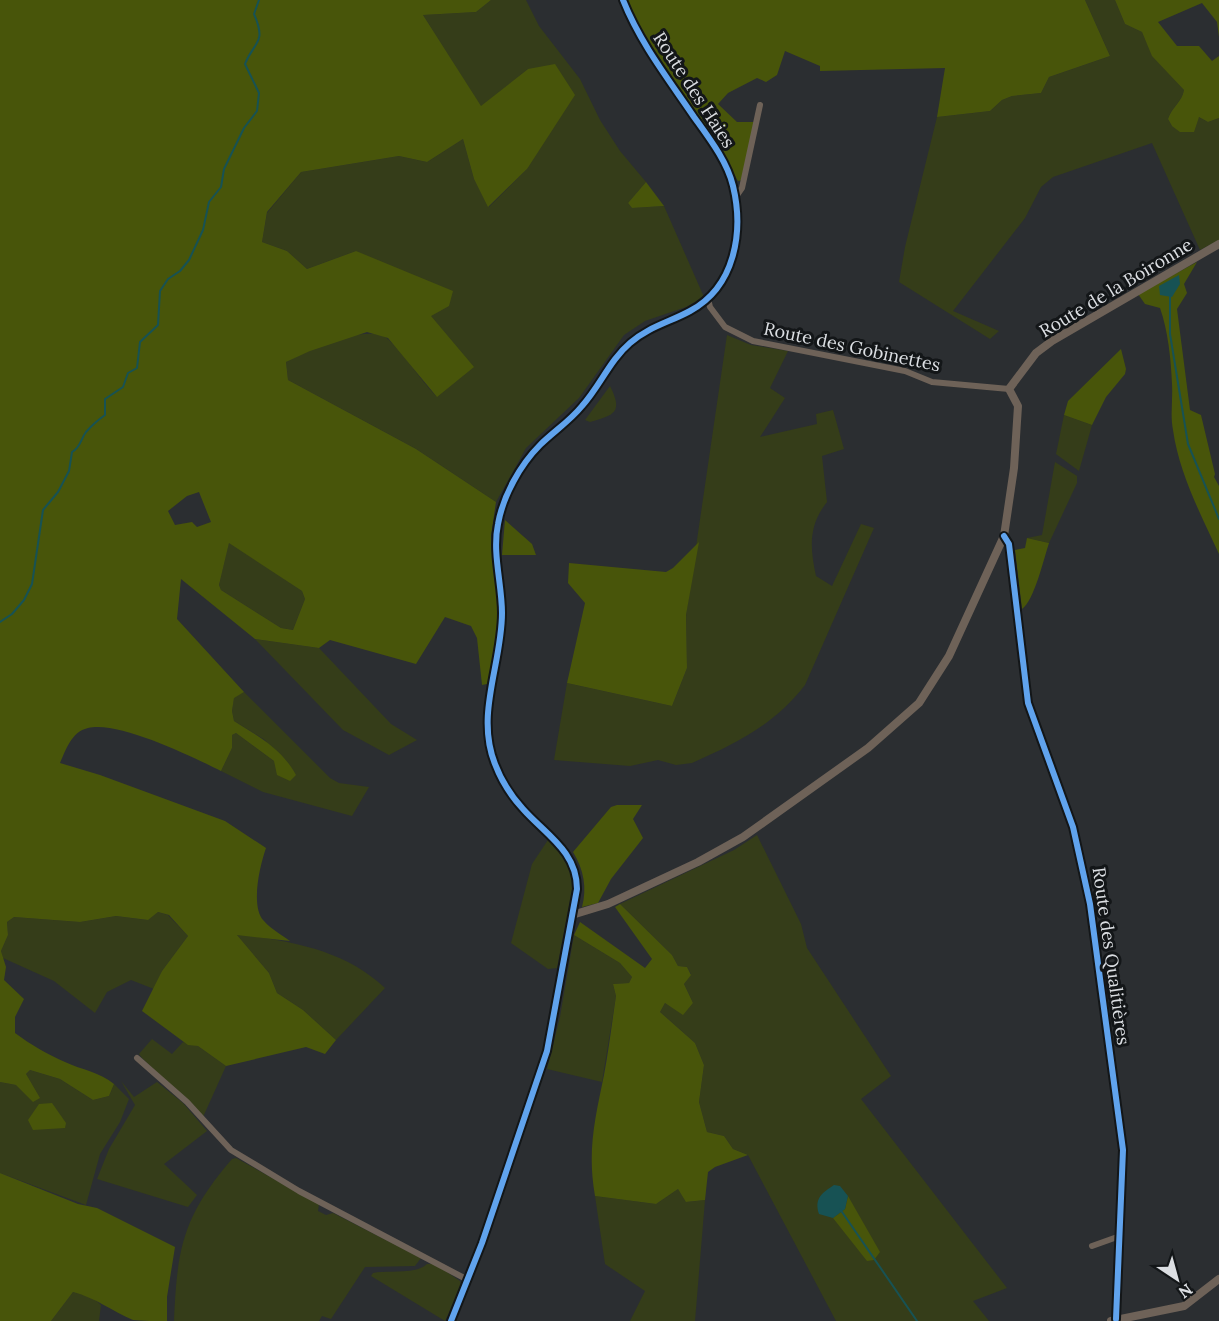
<svg xmlns="http://www.w3.org/2000/svg" width="1219" height="1321" viewBox="0 0 1219 1321" font-family="Lora,serif">
	<rect width="100%" height="100%" fill="#2b2e31"/>
	<g fill="#353d19">
		<path d="M491,0H526L539,26L580,79L600,120L620,151L646,182L628,203L632,208L664,206L704,297L686,307L645,321L624,335L579,398L526,448L496,502L416,449L288,380L286,362C308,351 369,321 389,340C407,357 420,380 437,397L356,251L307,269L287,251L262,242L267,213L301,172L399,156L427,162L463,139L474,179L489,207L527,169L528,69L481,107L423,15L476,12Z"/>
		<path d="M1085,0H1115L1125,24L1142,32L1153,56L1184,90C1182,102 1172,107 1168,119L1172,126L1199,117L1208,122L1219,118V240L1200,250L1152,143L1053,177L1041,187L1025,218L953,311L999,331L990,339L899,282L905,247L937,117L990,111L1002,100L1012,96L1041,93L1049,77L1110,56Z"/>
		<path d="M727,335L751,345L788,351L770,388L785,398L760,437L817,424L816,414L833,410L844,449L822,456L827,502C808,526 810,548 816,576L832,586L861,524L874,528L805,685C774,725 737,743 692,763L676,765L658,760L630,766L554,760L567,683L672,706L687,668L686,615Z"/>
		<path d="M610,386C623,412 615,415 590,422L585,420Z"/>
		<polygon points="1064,415 1092,425 1079,471 1056,454"/>
		<polygon points="1055,462 1077,476 1077,483 1049,543 1027,538 1042,535"/>
		<polygon points="229,542 302,591 305,599 293,630 281,628 221,590 219,585"/>
		<polygon points="255,639 319,648 391,724 417,740 389,755 343,730"/>
		<polygon points="244,692 330,778 339,783 369,787 352,816 263,792 221,771 232,748 232,735 236,733 274,761 290,781 265,740 234,721 232,711 234,697"/>
		<polygon points="757,835 801,924 807,948 891,1076 861,1099 1007,1288 973,1301 989,1321 836,1321 748,1155 733,1149 724,1136 707,1132 699,1102 704,1065 695,1043 660,1012 665,1003 683,1014 693,1003 684,984 691,974 687,967 678,966 672,955 620,904 734,850"/>
		<polygon points="548,840 567,859 573,886 557,968 548,969 511,943 532,864"/>
		<polygon points="158,912 168,915 188,936 162,971 154,989 131,980 107,992 95,1013 54,981 3,958 1,951 8,935 7,922 14,917 80,922 116,916 147,920"/>
		<path d="M236,934C290,941 344,949 385,988L336,1040L303,1010L277,993L269,973Z"/>
		<polygon points="574,935 620,963 632,977 629,983 613,984 616,996 602,1082 547,1069 560,1017"/>
		<polygon points="152,1039 172,1054 183,1042 198,1046 226,1066 203,1117 142,1058 139,1054"/>
		<polygon points="30,1070 60,1079 93,1100 109,1096 114,1084 129,1099 120,1122 100,1154 86,1205 0,1173 0,1082 16,1085"/>
		<polygon points="121,1081 134,1097 157,1082 183,1103 207,1131 164,1164 197,1195 188,1207 97,1179 109,1149 135,1105"/>
		<path d="M236,1158L319,1204L318,1211L326,1215L333,1213L421,1258L415,1266L365,1267L331,1319L322,1316L319,1321H174C177,1248 183,1216 232,1159Z"/>
		<polygon points="678,1189 687,1202 705,1200 695,1321 630,1321 645,1291 605,1264 595,1196 656,1204"/>
		<path d="M427,1264H435L460,1281L461,1287L445,1321L371,1276L373,1273C388,1270 415,1275 427,1264Z"/>
		<polygon points="73,1292 92,1297 101,1305 99,1321 51,1321"/>
	</g>
	<g fill="#48550a" fill-rule="evenodd">
		<path d="M0,0H491L476,12L423,15L481,106L528,69L555,64L575,95L527,169L488,207L474,179L463,139L427,162L399,156L301,172L267,212L262,242L287,251L307,269L356,251L453,291L449,306L431,316L474,367L437,397L388,338L367,332L310,351L286,362L288,380L416,449L496,502L491,536L499,618L490,677L487,684L482,685L477,638L471,626L445,617L416,664L330,640L319,648L255,639L181,579L177,619L244,692L234,698L232,711L234,721C258,736 282,749 296,775L290,781L277,775L274,761L236,733L232,735V748L221,771C193,757 118,720 88,728C71,732 66,750 60,763L100,775L225,821L266,848C260,865 250,907 264,921C271,929 282,935 290,941L237,935L269,973L277,993L303,1010L336,1040L325,1054L306,1047L226,1066L198,1046L188,1045L142,1011L162,971L188,936L169,915L158,912L148,920L116,916L80,922L14,917L7,922L8,935L1,951L6,967L4,980L24,999L15,1017V1033C31,1045 47,1054 65,1062C82,1070 100,1072 114,1084L109,1096L93,1100L60,1079L30,1070L26,1074L40,1098L33,1102L16,1085L0,1082ZM199,492L211,522L197,527L192,522L175,525L168,511L187,496ZM229,543L302,591L305,599L293,630L281,628L221,590L219,585Z"/>
		<path d="M628,0H1085L1110,56L1049,77L1041,93L1012,96L1002,100L990,111L937,117L945,68L820,71V66L785,51L777,75L766,82L757,78L728,93L718,104L737,122H755L742,180L738,181C704,120 652,66 628,0Z"/>
		<path d="M1115,0H1219V37L1217,22L1202,3L1158,22L1177,46H1199L1212,61L1219,56V118L1208,122L1199,117L1194,132H1180L1172,126L1168,119C1172,107 1182,102 1184,90L1152,56L1142,32L1125,24Z"/>
		<polygon points="646,182 664,206 632,208 628,203"/>
		<path d="M1197,262L1184,284L1187,293L1177,309L1190,410L1201,415L1215,474L1214,477L1219,486V554C1201,515 1179,473 1173,430C1170,415 1173,400 1172,384C1171,359 1168,331 1160,308L1145,304L1138,294Z"/>
		<polygon points="1121,349 1126,369 1125,374 1106,397 1092,425 1064,415 1068,401"/>
		<polygon points="505,520 532,544 536,555 502,555"/>
		<path d="M1027,538L1049,543C1044,558 1034,601 1022,609L1015,550L1025,548Z"/>
		<polygon points="699,542 686,615 687,668 672,706 567,683 585,603 568,583 569,563 666,572 673,568"/>
		<path d="M617,805H642L633,819L643,838L611,879L598,903L582,907C587,888 584,870 573,852L611,807Z"/>
		<path d="M620,904L672,955L678,966L687,967L691,975L684,984L693,1003L683,1015L665,1003L660,1012L695,1043L704,1065L699,1102L707,1132L724,1136L733,1149L748,1155L715,1167L708,1172L705,1200L686,1202L678,1189L656,1204L595,1196C587,1151 595,1119 604,1075C609,1049 612,1022 616,996L613,984L629,983L632,977L620,963L574,935L580,922L645,968L652,959L615,907Z"/>
		<polygon points="52,1103 66,1123 65,1128 33,1130 28,1120 39,1104"/>
		<path d="M0,1173L78,1204L97,1208L175,1247L167,1297V1321C157,1321 142,1321 133,1320C112,1311 96,1298 73,1292L51,1321H0Z"/>
		<polygon points="848,1196 880,1252 874,1260 867,1261 833,1218 845,1209"/>
	</g>
	<g fill="#175254">
		<polygon points="1179,275 1180,284 1172,297 1160,295 1159,286"/>
		<path d="M834,1185L840,1186L848,1196L845,1209L833,1218L819,1214C814,1198 822,1193 834,1185Z"/>
	</g>
	<g fill="none" stroke-linecap="round" stroke-linejoin="round">
		<g stroke="#175254" stroke-width="2">
			<polyline points="1170,296 1170,334 1188,444 1219,519"/>
			<path d="M0,622L12,614L24,600L32,584L43,510L58,492L69,471L72,452C81,447 80,440 86,432C92,425 98,420 105,415V399L123,387L128,373L137,368L140,342L158,325L160,291L168,279L180,271L189,260L203,230L209,202L221,187L224,169L244,128L257,111L259,93L245,64C254,41 267,44 254,14L259,0"/>
			<polyline points="840,1209 917,1321"/>
		</g>
		<g stroke="#6e6258" stroke-width="6">
			<polyline points="735,198 742,188 760,105"/>
			<polyline points="708,299 710,307 725,327 753,341 905,371 932,382 1009,389"/>
			<polyline points="1004,536 1009,544 1028,703 1073,827 1090,904 1123,1150 1116,1319"/>
			<polyline points="137,1058 187,1102 231,1150 299,1191 468,1280"/>
			<polyline points="1092,1246 1120,1236"/>
		</g>
		<g stroke="#6e6258" stroke-width="8">
			<polyline points="572,915 608,904 698,862 743,837 868,748 919,703 949,656 1004,536 1014,468 1018,406 1009,389 1036,353 1052,341 1219,244"/>
			<path d="M451,1321L482,1243L547,1051L577,889C577,851 545,834 523,809C511,796 501,780 495,764C475,714 502,664 502,613C502,584 492,553 498,524C503,496 520,465 540,445C553,432 570,421 582,406C600,386 610,360 630,343C648,327 670,322 690,311C735,287 744,232 733,186C727,161 709,138 694,117C669,80 640,43 623,0"/>
			<polyline points="1111,1321 1184,1306 1219,1279"/>
		</g>
		<g stroke="#131618" stroke-width="10">
			<g id="cycleway">
				<polyline points="1004,536 1009,544 1028,703 1073,827 1090,904 1123,1150 1116,1319"/>
				<path d="M451,1321L482,1243L547,1051L577,889C577,851 545,834 523,809C511,796 501,780 495,764C475,714 502,664 502,613C502,584 492,553 498,524C503,496 520,465 540,445C553,432 570,421 582,406C600,386 610,360 630,343C648,327 670,322 690,311C735,287 744,232 733,186C727,161 709,138 694,117C669,80 640,43 623,0"/>
			</g>
		</g>
		<use href="#cycleway" stroke="#60a3ed" stroke-width="6"/>
	</g>
	<g text-anchor="middle" stroke-width="6" stroke-linejoin="round" paint-order="stroke">
		<g font-size="18" fill="#dbdee2" stroke="#131618">
			<text transform="translate(694 90) rotate(57)" y="6">Route des Haies</text>
			<text transform="translate(1116 288) rotate(-31)" y="6">Route de la Boironne</text>
			<text transform="translate(852 347) rotate(12)" y="6">Route des Gobinettes</text>
			<text transform="translate(1111 956) rotate(82)" y="6">Route des Qualitières</text>
		</g>
	</g>
	<g transform="translate(1177 1279) rotate(144)" stroke="#131618" stroke-width="4.5" paint-order="stroke">
	<path d="M0-4.5L10 22L0 15L-10 22Z" fill="#dbdee2"/>
	<text y="-9" font-size="16" font-weight="bold" text-anchor="middle" fill="#dbdee2">N</text>
	</g>
</svg>
